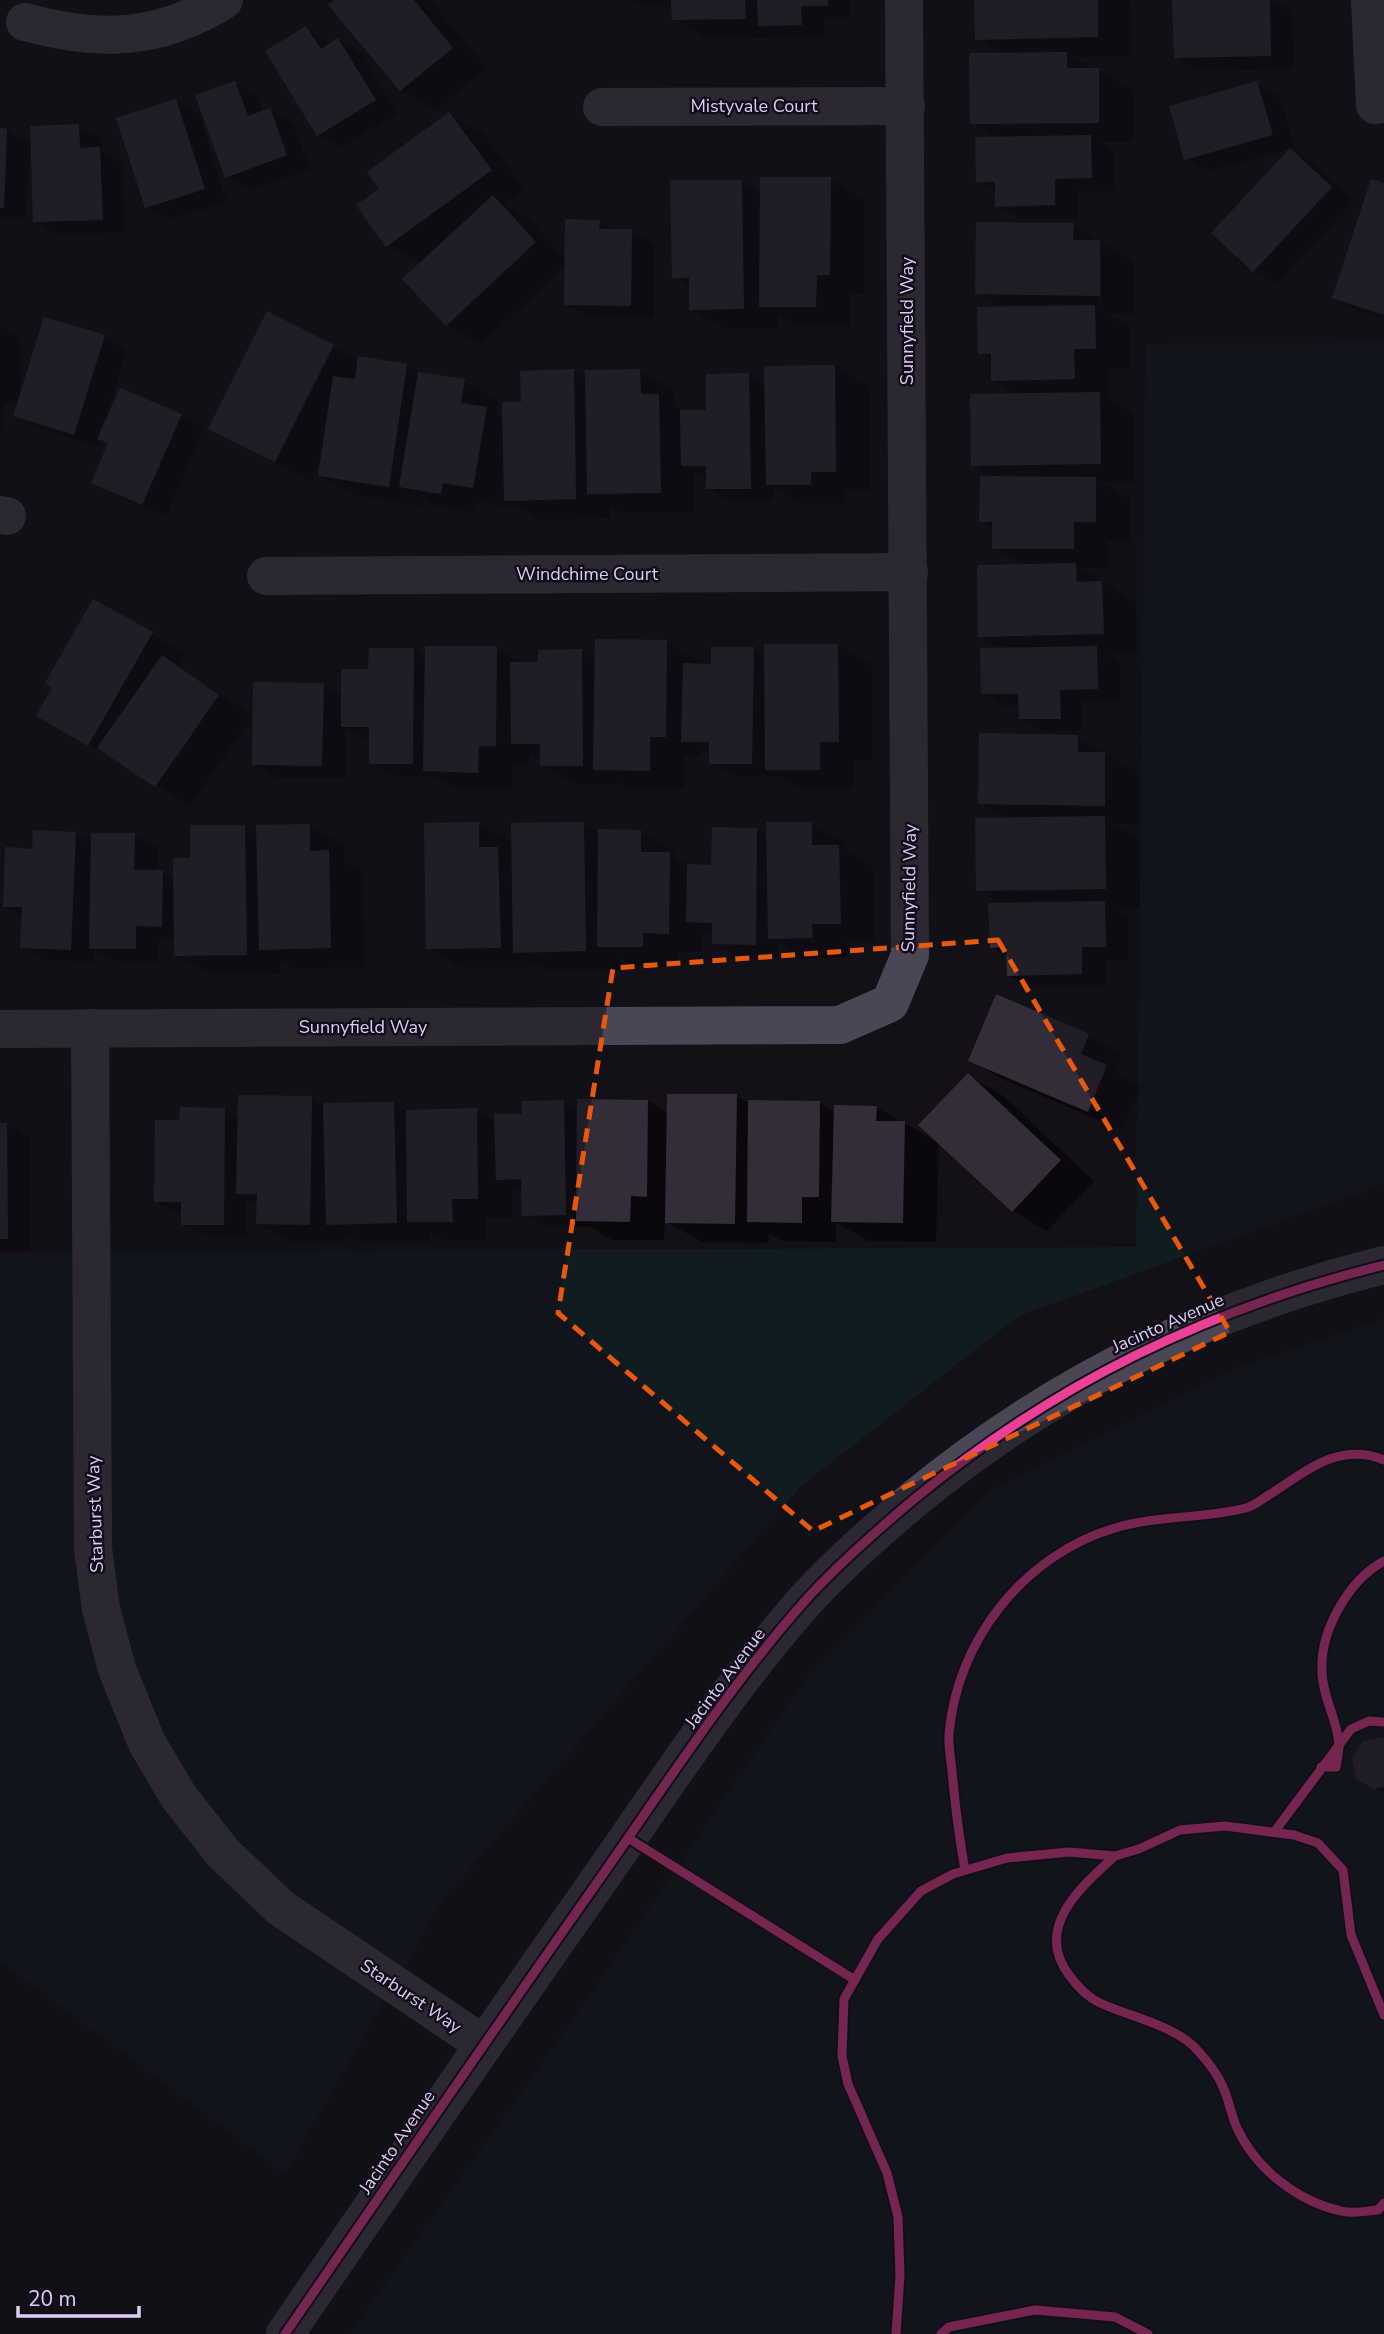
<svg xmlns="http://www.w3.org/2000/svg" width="1384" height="2334" viewBox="0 0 1384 2334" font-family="'Nunito Sans',sans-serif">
	<rect width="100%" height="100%" fill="#131017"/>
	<g fill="#111c21">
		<polygon points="1384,342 1384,1184 1019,1316 800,1487 443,1899 285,2173 0,1961 0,1252 1136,1247 1146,344"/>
		<polygon points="1384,1319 1384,2334 350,2334 571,2023 812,1671 991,1490 1234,1369"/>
	</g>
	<g fill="#0007" fill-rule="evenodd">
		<polygon points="337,0 430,0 487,68 436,110 401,90 331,5"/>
		<polygon points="630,0 851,0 851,18 824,19 824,37 708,39 674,19 673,8 637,4"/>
		<polygon points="976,0 1131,0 1132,56 1072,57 1133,89 1133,142 1101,142 1114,150 1115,191 1077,192 1078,218 1020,219 997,206 997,192 978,181 998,139 972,123 1004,55 976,38"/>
		<polygon points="1174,0 1274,0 1292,11 1294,69 1199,71 1175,57"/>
		<polygon points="306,28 331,44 338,40 361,54 398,113 341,148 318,135"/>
		<polygon points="235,83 258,96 264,112 270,110 293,123 310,169 250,190 227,177"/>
		<polygon points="1257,83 1280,97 1295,148 1209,172 1186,158"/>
		<polygon points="176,101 199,114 227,202 170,220 147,207"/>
		<polygon points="449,114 484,134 525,190 505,204 527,217 566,260 599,221 616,231 632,231 655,244 654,318 589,317 566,304 566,266 481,345 447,325 421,264 388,245 382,189"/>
		<polygon points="78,126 102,139 102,151 123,163 125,232 58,235 35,221 32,153 30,153 26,220 0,219 0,130 7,130 32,145"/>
		<polygon points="1291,150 1314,164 1354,201 1277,284 1254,271"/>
		<polygon points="762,179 831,179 865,199 864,294 851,294 850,326 795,325 778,315 778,328 725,329 691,309 691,287 674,277 742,182 762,193"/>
		<polygon points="1384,185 1384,319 1357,311 1334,298"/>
		<path d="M1073,225L1134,262V315L1108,314L1129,326L1130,368H1108L1109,398L1134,413L1135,483H1103L1130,499V541H1108V568H1082L1136,603L1137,653L1107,654L1120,662V701L1083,702V731L1044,732L1020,718V706L1006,707L983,693L1004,650L980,636L1025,566L993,548L994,529L981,521L995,478L973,465L1017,395L993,380L992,361L980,353L1004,308L977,293ZM1098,254H1102L1101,305L1098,304Z"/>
		<polygon points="0,326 20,337 21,393 104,336 127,350 107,415 181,416 204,429 166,517 116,495 93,482 109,444 100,439 97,447 38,428 15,415 19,404 3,404 4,430 0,430"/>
		<polygon points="333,347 359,361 407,366 422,374 464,381 499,401 497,415 504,419 522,403 574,371 587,379 640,371 674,391 674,405 687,412 708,412 749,375 766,385 834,366 869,386 870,491 845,491 845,503 802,504 774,488 774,501 731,502 708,488 708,479 694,472 695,512 623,513 610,505 610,518 540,520 509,502 508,507 477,501 475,513 435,506 424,499 423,506 354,495 320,476 322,457 310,481 210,428"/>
		<polygon points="93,601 186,654 178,667 253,716 190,806 125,765 38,715 55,687"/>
		<polygon points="667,642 701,662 701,665 712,666 754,649 766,656 837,645 872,665 873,760 854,760 854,789 801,789 775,774 775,777 734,776 711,763 711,754 700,750 700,756 684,756 684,789 629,789 617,782 617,785 576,785 542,765 542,760 530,753 530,764 513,764 512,791 459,790 436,777 394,776 371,763 371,739 366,739 346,728 345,778 277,778 254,764 323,685 343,696 370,671 414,650 426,658 497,648 524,664 540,664 581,651 597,660"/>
		<polygon points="1078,737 1139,773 1139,824 1114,824 1139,838 1140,908 1115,908 1128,916 1129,960 1105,960 1105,987 1032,988 1009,975 1008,957 991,947 1003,905 978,890 1008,819 980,803"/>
		<polygon points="478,824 513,843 583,824 599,833 641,832 675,851 675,857 690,866 713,867 757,830 768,836 811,824 846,843 846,850 873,866 875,942 846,943 847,957 804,958 779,943 778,957 737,956 713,943 714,935 703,930 703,952 677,952 677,966 633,965 620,958 620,970 549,971 534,963 534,967 462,968 428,948"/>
		<polygon points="309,826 344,845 344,861 363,872 365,967 295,969 281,961 281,974 210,975 176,955 176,939 159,939 158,962 114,961 94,950 94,962 45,960 22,947 23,917 4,906 33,851 76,834 93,843 135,835 158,848 157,872 162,872 175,880 191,859 245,827 257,834"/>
		<polygon points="1088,1035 1123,1055 1115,1072 1141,1087 1122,1130 1004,1080 970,1060"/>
		<polygon points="968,1075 1002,1095 1094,1181 1047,1231 1013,1211 939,1141 936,1242 868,1241 836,1222 836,1242 783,1241 769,1234 769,1243 702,1242 665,1221 664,1240 612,1240 591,1227 547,1228 524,1215 523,1192 512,1187 512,1218 486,1218 487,1241 443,1241 430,1234 430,1242 362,1244 344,1234 344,1244 292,1243 258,1223 258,1205 247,1198 247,1237 206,1237 183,1224 183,1215 156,1201 181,1122 225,1109 239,1118 312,1098 323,1105 393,1103 407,1111 476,1110 496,1122 524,1115 563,1102 579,1111 579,1101 648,1101 669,1113 736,1096 750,1104 819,1103 835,1112 876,1107 936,1141"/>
		<polygon points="0,1124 7,1124 30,1138 31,1251 0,1251"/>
		<polygon points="1384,1739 1384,1794 1374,1788"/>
	</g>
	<g fill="#322d39">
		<polygon points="334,0 414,0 453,48 400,91 328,5"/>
		<polygon points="671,0 745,0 746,19 672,20"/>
		<polygon points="757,0 828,0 828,6 801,6 802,25 758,26"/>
		<polygon points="974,0 1098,0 1098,37 975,40"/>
		<polygon points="1172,0 1270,0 1271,56 1174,58"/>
		<polygon points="306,26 321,49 338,38 376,100 317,136 265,51"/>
		<polygon points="1067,52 1067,68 1099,68 1099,123 970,124 969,53"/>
		<polygon points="235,81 248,116 270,108 287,155 225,178 195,95"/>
		<polygon points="1257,81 1273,135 1184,160 1169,106"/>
		<polygon points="176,99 205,189 145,208 116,118"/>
		<polygon points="449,112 492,170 386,247 356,205 379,189 367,172"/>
		<polygon points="79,124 80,148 100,147 103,220 33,222 30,126"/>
		<polygon points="0,128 7,129 4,208 0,208"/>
		<polygon points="1091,135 1092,178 1055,179 1055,205 995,207 995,182 976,182 975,137"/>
		<polygon points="1290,148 1332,187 1253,272 1211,233"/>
		<polygon points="760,177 831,177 830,275 817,275 816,307 759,307"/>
		<polygon points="1371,179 1384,183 1384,315 1332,298"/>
		<polygon points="670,180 742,180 744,309 689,310 689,278 672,278"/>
		<polygon points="493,195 536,242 446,326 402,279"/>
		<polygon points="565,219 600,220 599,229 632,229 631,306 564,305"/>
		<polygon points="976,222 1074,223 1073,240 1100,240 1100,296 975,294"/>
		<polygon points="1095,305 1096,349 1074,349 1075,379 991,381 991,354 978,354 977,307"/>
		<polygon points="267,311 334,345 275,462 208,429"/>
		<polygon points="44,317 105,335 74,435 13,416"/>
		<polygon points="358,356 407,364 389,487 318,476 333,376 355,379"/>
		<polygon points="835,365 836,472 811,472 811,485 766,485 764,366"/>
		<polygon points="574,369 576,499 504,501 502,402 521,402 520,371"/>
		<polygon points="640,369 641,394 659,394 661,493 587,494 585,370"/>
		<polygon points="418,372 465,379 461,403 487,407 473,488 443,483 441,494 399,487"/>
		<polygon points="749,373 751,489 706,489 706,466 681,466 680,410 706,410 706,374"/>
		<polygon points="120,388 182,414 142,505 91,483 108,443 97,439"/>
		<polygon points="1100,392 1101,464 971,466 970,394"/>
		<polygon points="980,476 1096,477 1096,522 1074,522 1074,549 992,549 992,522 979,522"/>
		<polygon points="1076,563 1077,582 1102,581 1104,634 978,637 977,565"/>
		<polygon points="93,599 153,632 88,746 36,716 52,688 45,683"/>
		<polygon points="595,639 667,640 666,737 650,737 650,771 593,770"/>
		<polygon points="764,644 838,644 839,742 820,742 820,770 765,770"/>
		<polygon points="425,646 497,646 496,746 479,746 478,773 423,771"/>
		<polygon points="1097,646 1098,689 1060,690 1061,719 1019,719 1018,694 981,694 980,648"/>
		<polygon points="711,647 754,647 752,764 709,764 709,742 681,742 683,663 711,664"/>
		<polygon points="369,648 414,648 413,764 369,764 369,727 341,727 341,669 368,669"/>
		<polygon points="582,649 583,766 540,766 540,744 511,744 510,662 538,662 538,650"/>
		<polygon points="162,655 219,695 155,787 97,748"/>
		<polygon points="253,682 324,683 322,766 252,765"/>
		<polygon points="979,733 1078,735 1078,752 1105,752 1105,806 978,804"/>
		<polygon points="1105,816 1106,889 976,891 975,818"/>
		<polygon points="479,822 479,847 498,847 501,948 426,949 424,823"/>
		<polygon points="584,822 586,951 513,953 511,823"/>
		<polygon points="766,822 812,822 812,845 839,845 841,924 812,924 813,938 768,939"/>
		<polygon points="310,824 310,851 329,850 331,948 259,950 256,825"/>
		<polygon points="190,825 245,825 247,955 174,956 173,858 190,858"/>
		<polygon points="712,827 757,828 756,945 712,944 712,923 686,922 687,864 711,865"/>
		<polygon points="598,829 641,830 641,852 670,852 669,934 643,933 643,947 597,947"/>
		<polygon points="33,830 76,832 71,950 20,948 22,907 3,907 5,847 32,849"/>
		<polygon points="91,833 135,833 134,870 163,870 162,927 136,926 136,949 89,949"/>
		<polygon points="1105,901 1106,947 1082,947 1082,974 1007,976 1006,947 990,948 988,903"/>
		<polygon points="996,994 1089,1034 1081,1054 1107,1065 1088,1112 968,1061"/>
		<polygon points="968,1073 1061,1160 1012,1212 918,1125"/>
		<polygon points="667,1094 737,1094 735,1224 665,1223"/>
		<polygon points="238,1095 312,1096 310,1225 256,1224 257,1194 236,1194"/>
		<polygon points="577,1099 648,1100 647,1197 631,1196 630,1222 576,1221"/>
		<polygon points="564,1100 566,1215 522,1216 521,1179 496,1180 494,1114 522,1114 522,1101"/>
		<polygon points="748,1100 820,1101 819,1197 802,1197 802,1223 747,1222"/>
		<polygon points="394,1102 397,1223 326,1225 323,1103"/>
		<polygon points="834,1105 877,1106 876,1121 905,1121 903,1223 831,1222"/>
		<polygon points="180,1107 225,1108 224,1225 181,1225 181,1202 154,1202 155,1120 179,1120"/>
		<polygon points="477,1108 478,1199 452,1199 453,1222 407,1222 406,1110"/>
		<polygon points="0,1123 7,1123 8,1239 0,1239"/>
		<polygon points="1384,1737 1384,1787 1373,1789 1356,1778 1352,1758 1363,1741"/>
	</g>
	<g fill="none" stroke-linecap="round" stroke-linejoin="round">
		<g stroke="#4b4656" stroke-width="38">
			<polyline points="1370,0 1375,105 1384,104"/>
			<path d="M25,22C98,42 158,41 224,0"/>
			<polyline points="602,107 906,106"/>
			<polyline points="0,515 7,516"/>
			<polyline points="266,576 909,572"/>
			<polyline points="90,1028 93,1548 101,1609 117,1669 147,1743 179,1797 223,1853 281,1908 483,2044"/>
			<polyline points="0,1029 840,1025 890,1003 910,955 904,0"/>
			<path d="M285,2334C385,2188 485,2042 587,1897C657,1798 723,1694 803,1603C836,1566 875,1532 913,1500C1054,1384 1207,1309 1384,1265"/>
		</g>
		<g stroke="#130d1a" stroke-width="13">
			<g id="cycleway">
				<path d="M1321,1767H1336C1337,1760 1339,1752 1339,1745C1338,1721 1322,1696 1322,1671C1320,1630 1349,1580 1384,1561"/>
				<polyline points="1275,1831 1351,1729 1369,1721 1384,1722"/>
				<polyline points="628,1838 855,1980"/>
				<path d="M1115,1856C1082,1886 1033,1927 1069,1975C1077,1986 1087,1997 1100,2003C1130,2017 1178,2026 1199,2052C1208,2062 1218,2075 1223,2087C1229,2100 1231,2115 1237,2128C1256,2169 1297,2201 1341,2211C1352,2214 1367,2211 1378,2210L1384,2203"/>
				<path d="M965,1870C959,1837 955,1804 952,1771C951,1759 948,1746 949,1734C957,1640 1024,1555 1115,1528C1158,1515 1203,1519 1246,1508C1254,1506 1262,1499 1269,1495C1305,1472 1339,1441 1384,1460"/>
				<path d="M285,2334C385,2188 485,2042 587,1897C657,1798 723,1694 803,1603C836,1566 875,1532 913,1500C1054,1384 1207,1309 1384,1265"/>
				<polyline points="896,2334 900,2275 898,2217 887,2173 848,2084 842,2056 844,1999 878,1939 921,1891 953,1874 1007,1858 1069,1852 1115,1856 1139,1849 1180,1830 1225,1826 1294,1835 1318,1843 1343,1870 1351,1935 1384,2015"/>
				<polyline points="941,2334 949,2327 1035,2310 1115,2317 1148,2334"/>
			</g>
		</g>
		<use href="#cycleway" stroke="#ea4096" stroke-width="9"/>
	</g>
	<path d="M0 0H1384V2334H0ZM998,940L1230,1332L813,1531L558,1313L613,968Z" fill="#131017" fill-opacity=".55" fill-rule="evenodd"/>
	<path fill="none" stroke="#e8590c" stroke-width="5" stroke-dasharray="14 9" stroke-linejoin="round" d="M998,940L1230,1332L813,1531L558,1313L613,968Z"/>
	<g text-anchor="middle" stroke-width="5" stroke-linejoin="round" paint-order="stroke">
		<g font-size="18" fill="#deccf8" stroke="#130d1a">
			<text x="754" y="112">Mistyvale Court</text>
			<text transform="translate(907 321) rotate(-90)" y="6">Sunnyfield Way</text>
			<text x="587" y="580">Windchime Court</text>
			<text transform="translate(909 888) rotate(-89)" y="6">Sunnyfield Way</text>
			<text x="363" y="1033">Sunnyfield Way</text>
			<text transform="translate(1168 1323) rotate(-24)" y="6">Jacinto Avenue</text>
			<text transform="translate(95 1514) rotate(-92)" y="6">Starburst Way</text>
			<text transform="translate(725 1678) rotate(-53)" y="6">Jacinto Avenue</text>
			<text transform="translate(411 1996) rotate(34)" y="6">Starburst Way</text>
			<text transform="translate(397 2142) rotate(-56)" y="6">Jacinto Avenue</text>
		</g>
	</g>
	<path d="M18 2306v10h121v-10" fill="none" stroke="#deccf8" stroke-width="3.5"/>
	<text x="28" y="2306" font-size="21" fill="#deccf8" stroke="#130d1a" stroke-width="5" paint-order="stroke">20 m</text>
</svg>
